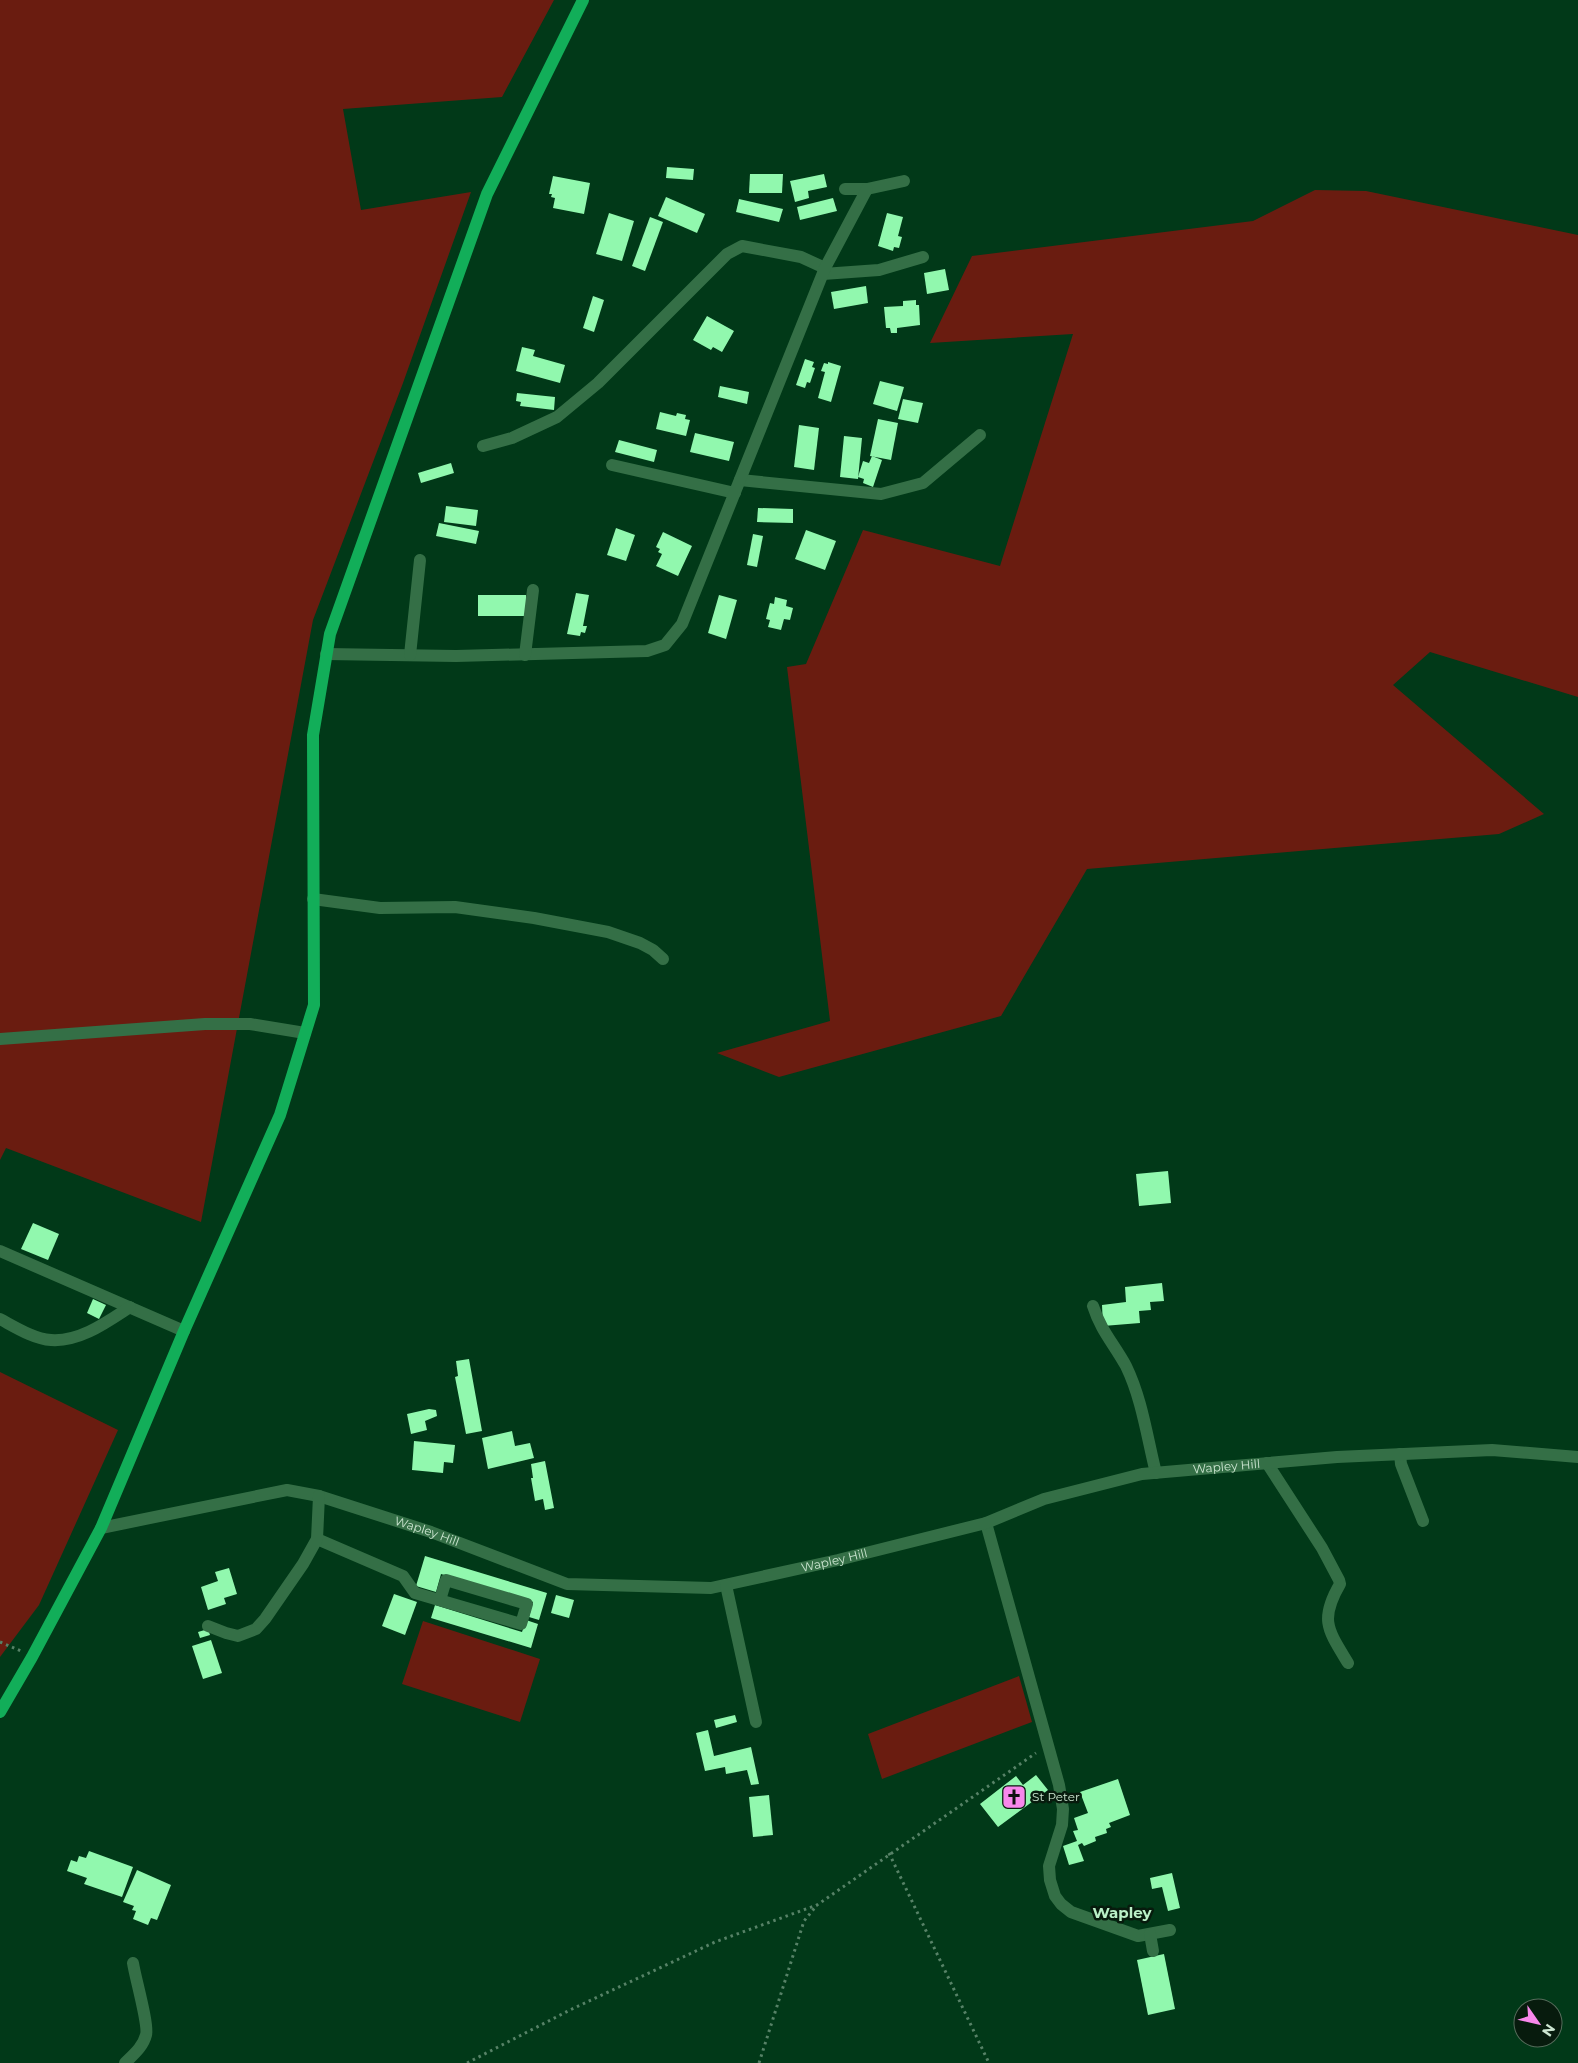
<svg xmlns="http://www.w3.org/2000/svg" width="1578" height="2063" viewBox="0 0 1578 2063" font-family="Montserrat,sans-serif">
	<rect width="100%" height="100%" fill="#013918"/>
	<g fill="#6a1c10">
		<polygon points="0,0 554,0 502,97 343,109 361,210 471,192 403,383 313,620 201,1222 6,1148 0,1160"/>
		<polygon points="1315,190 1366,191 1578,235 1578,697 1430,652 1393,685 1544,814 1499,834 1087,869 1001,1016 779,1077 717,1053 830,1021 787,667 806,664 863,530 1000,566 1073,334 930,343 972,256 1253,221"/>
		<polygon points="0,1372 118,1430 39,1605 0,1657"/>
		<polygon points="423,1621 540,1659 520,1722 402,1684"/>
		<polygon points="1019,1676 1032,1722 882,1779 868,1734"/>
	</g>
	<g fill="#91f8ae">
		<polygon points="667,167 694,169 693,180 666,178"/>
		<polygon points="750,174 783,174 782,193 749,193"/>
		<polygon points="824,174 827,187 808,191 809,198 795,202 790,181"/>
		<polygon points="553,176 590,183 584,214 553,208 555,198 551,197 552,194 549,194"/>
		<polygon points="666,197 705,214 697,233 658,216"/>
		<polygon points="833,198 837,211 800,220 797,207"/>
		<polygon points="739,199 783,209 779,222 736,212"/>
		<polygon points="609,213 634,221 622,261 596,254"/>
		<polygon points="887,213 903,217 898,236 902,237 899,248 894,247 893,251 878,246"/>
		<polygon points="650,217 663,222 645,271 632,266"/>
		<polygon points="945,269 949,290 927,294 924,273"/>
		<polygon points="866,286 868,303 834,309 831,292"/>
		<polygon points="593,296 604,300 594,332 583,328"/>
		<polygon points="916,300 916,305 919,305 920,325 897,328 897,333 891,333 890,328 886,328 884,307 903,306 903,301"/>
		<polygon points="707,316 734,331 722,352 713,347 711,350 693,340"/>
		<polygon points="522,347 535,350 533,356 565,365 560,383 516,371"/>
		<polygon points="805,359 814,362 812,367 815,368 810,383 807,382 805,388 796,385"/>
		<polygon points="828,362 841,366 831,402 818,398 825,372 821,371 824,363 828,364"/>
		<polygon points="880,381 904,387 897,411 873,404"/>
		<polygon points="720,386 749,392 747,404 718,397"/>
		<polygon points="517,393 555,397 554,410 520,406 521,402 516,401"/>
		<polygon points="903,399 923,403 918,423 898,419"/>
		<polygon points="660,412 676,416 677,413 686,415 685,419 690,420 686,436 656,429"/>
		<polygon points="878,419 898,423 891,460 870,456"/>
		<polygon points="799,425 819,428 814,470 794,467"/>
		<polygon points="695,433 734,442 729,461 690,452"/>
		<polygon points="844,436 862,438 858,479 840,477"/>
		<polygon points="619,440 657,450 654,462 615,452"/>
		<polygon points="872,456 882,460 873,487 863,483 864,479 858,477 863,461 869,463"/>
		<polygon points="451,463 454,473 421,483 418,473"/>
		<polygon points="446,506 478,510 476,526 444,522"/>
		<polygon points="758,508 793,509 793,523 757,522"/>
		<polygon points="439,523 479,531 476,544 436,536"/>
		<polygon points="616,528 635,535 626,561 607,555"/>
		<polygon points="806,530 836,541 825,570 795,559"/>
		<polygon points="663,532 692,546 678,576 656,566 662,554 658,552 660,549 656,547"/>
		<polygon points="753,534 763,536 757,567 747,565"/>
		<polygon points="576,593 589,595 583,626 587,626 585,633 581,632 580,636 567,634"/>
		<polygon points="478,595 526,595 527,616 478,616"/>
		<polygon points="719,595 737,600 726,639 708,633"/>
		<polygon points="775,597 787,600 786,606 793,608 790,620 784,619 781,630 768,627 770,620 766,619 770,603 774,604"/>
		<polygon points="1168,1171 1171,1203 1139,1206 1136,1174"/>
		<polygon points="33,1223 59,1234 48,1260 21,1249"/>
		<polygon points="1162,1283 1164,1301 1150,1302 1151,1310 1139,1311 1140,1323 1103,1326 1102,1305 1126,1302 1125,1287"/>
		<polygon points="93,1299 106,1305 99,1319 87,1313"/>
		<polygon points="469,1359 482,1431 466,1434 455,1377 458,1376 456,1361"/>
		<polygon points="429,1409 436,1410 437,1416 425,1421 427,1430 411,1434 407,1414"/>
		<polygon points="512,1431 515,1446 530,1443 534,1458 488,1469 482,1438"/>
		<polygon points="414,1441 455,1445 453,1463 444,1462 443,1473 412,1470"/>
		<polygon points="545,1461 554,1508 545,1510 543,1499 535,1501 531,1478 533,1478 531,1464"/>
		<polygon points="425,1556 547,1593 539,1620 529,1617 533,1602 441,1574 436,1592 416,1586"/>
		<polygon points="229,1568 237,1594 224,1598 226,1604 208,1610 201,1587 218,1581 215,1572"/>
		<polygon points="394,1594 417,1602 405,1635 382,1626"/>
		<polygon points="556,1595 574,1600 569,1618 551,1613"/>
		<polygon points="435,1605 522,1632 526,1620 538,1624 531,1648 431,1618"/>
		<polygon points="208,1629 210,1635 200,1638 198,1632"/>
		<polygon points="211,1640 222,1673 203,1679 192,1646"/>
		<polygon points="735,1715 737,1722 716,1728 714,1720"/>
		<polygon points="708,1730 714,1756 751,1747 759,1784 751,1785 747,1770 726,1774 725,1767 705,1771 696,1733"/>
		<polygon points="1036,1775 1048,1790 998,1827 980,1804 1016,1776 1023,1785"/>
		<polygon points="1118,1779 1130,1815 1109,1823 1111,1827 1106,1829 1107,1833 1095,1837 1096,1841 1084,1846 1082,1843 1078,1845 1084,1861 1069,1865 1063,1846 1077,1841 1073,1831 1078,1830 1074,1818 1088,1813 1080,1792"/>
		<polygon points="769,1795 773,1835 753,1837 749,1797"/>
		<polygon points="89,1851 133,1867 122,1897 84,1884 87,1878 67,1871 71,1860 77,1862 79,1856 86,1858"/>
		<polygon points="137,1870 171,1885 157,1920 151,1918 148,1925 133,1919 136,1911 132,1910 134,1906 123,1902"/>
		<polygon points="1172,1873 1180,1908 1168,1911 1162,1887 1152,1889 1150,1878"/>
		<polygon points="1164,1954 1175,2009 1148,2015 1137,1960"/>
	</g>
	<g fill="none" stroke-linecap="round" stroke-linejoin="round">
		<g stroke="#578267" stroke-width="3" stroke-dasharray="2.5 4" stroke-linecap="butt">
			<polyline points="0,1642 21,1651"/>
			<polyline points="889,1853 989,2063"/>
			<polyline points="467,2063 570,2010 715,1942 817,1905 1036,1753"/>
			<polyline points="759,2063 804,1921 817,1905"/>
		</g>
		<g stroke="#346f46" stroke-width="12">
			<polyline points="845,189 867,189 904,181"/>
			<polyline points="823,274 879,270 923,257"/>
			<polyline points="483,446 512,438 557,417 598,383 727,254 742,246 801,257 825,268"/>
			<polyline points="612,465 735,493"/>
			<polyline points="740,480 881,494 923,483 980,435"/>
			<polyline points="326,654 456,656 647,651 665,645 682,624 825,268 867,189"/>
			<polyline points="410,655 420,560"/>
			<polyline points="525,655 533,590"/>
			<polyline points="313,899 380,908 455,907 534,918 608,932 640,943 653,950 663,959"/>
			<polyline points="0,1039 205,1024 250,1024 305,1033"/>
			<polyline points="0,1251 184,1331"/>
			<path d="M1093,1306C1101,1331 1114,1344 1126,1366C1142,1399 1147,1437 1156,1473"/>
			<path d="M0,1319C15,1327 34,1339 51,1340C80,1342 107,1322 130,1307"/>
			<polyline points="1400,1454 1401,1464 1423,1521"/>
			<path d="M1267,1463L1322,1548L1339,1580L1340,1584C1319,1620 1328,1630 1348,1663"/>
			<polyline points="986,1523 1059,1785 1063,1809 1062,1825 1049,1866 1050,1880 1055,1896 1061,1904 1071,1912 1138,1936 1170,1930"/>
			<path id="s1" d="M101,1528L287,1490L319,1496L431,1532L567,1584L711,1588L838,1560L986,1523L1044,1499L1142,1474L1337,1457L1492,1450L1578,1457"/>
			<polyline points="317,1539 403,1576 415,1593 521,1624 527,1604 446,1580 440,1600"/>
			<polyline points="726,1585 756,1722"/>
			<polyline points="208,1626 226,1633 238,1636 256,1629 265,1619 303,1564 317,1539 319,1496"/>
			<polyline points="1150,1934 1153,1951"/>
			<path d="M125,2063C133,2055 143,2047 146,2035C149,2025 135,1977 133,1963"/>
		</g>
		<polyline stroke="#12ae59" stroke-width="12" points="0,1712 32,1657 101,1528 184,1331 280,1115 314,1005 313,735 330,634 487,194 583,0"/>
	</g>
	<defs>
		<g id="church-square" transform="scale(1.25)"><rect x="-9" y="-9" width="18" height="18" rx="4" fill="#f888eb" stroke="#071b0d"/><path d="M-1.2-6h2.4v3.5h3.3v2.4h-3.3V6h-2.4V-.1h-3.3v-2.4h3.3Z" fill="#111"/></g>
	</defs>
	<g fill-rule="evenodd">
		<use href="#church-square" x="1014" y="1797"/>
	</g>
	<g text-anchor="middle" stroke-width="5" stroke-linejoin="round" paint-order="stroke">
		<g font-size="12" fill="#cce6d1" stroke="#071b0d">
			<text dy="4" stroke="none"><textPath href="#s1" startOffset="1161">Wapley Hill</textPath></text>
			<text dy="4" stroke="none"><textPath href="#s1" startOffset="336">Wapley Hill</textPath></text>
			<text dy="4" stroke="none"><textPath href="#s1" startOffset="756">Wapley Hill</textPath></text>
		</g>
		<g font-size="12" fill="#cce6d1" stroke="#071b0d" text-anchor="start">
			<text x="1032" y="1801">St Peter</text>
		</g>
		<g font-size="15" font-weight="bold" fill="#baf0c7" stroke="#071b0d">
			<text x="1122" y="1918">Wapley</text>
		</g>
	</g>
	<g transform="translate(1538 2023) rotate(124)"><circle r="24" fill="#071b0d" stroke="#566c5b"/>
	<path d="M0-4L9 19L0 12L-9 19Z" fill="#f888eb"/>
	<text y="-8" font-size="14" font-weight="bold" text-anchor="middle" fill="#cce6d1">N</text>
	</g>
</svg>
